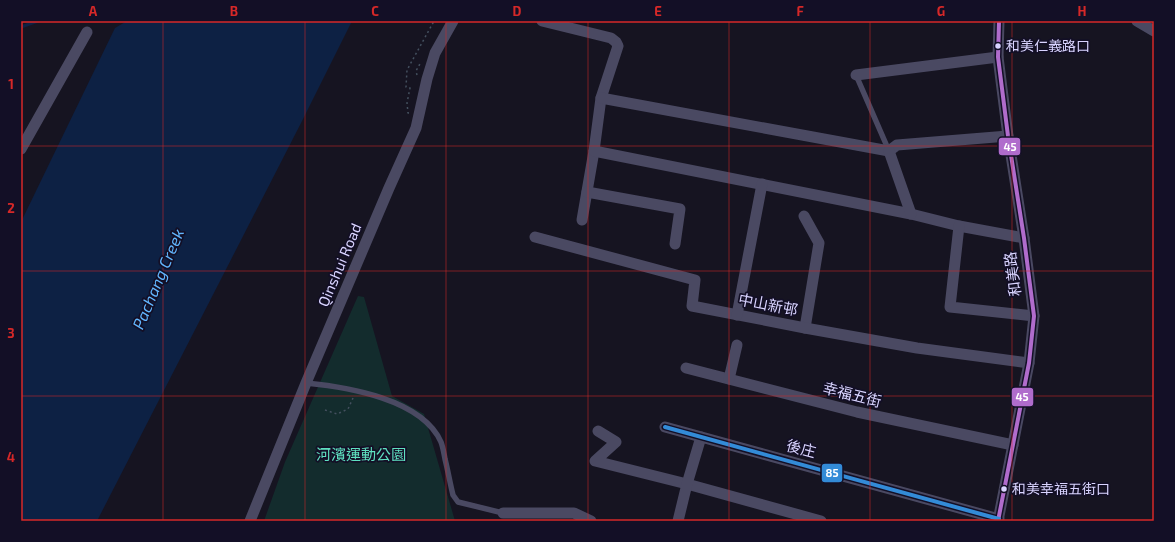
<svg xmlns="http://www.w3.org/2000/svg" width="1175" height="542" viewBox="0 0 1175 542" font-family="'Exo 2','Noto Sans TC',sans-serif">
	<rect width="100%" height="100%" fill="#161421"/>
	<polygon fill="#132c2d" points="358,296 364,297 392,396 424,414 455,521 264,521 285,462"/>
	<polygon fill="#0d2144" points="127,21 352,21 301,123 97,521 21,521 21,222 115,28"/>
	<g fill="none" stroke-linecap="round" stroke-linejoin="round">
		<polyline stroke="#0d2144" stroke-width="3" points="21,27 38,21"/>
		<g stroke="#44505f" stroke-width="1.5" stroke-dasharray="2 3" stroke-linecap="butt">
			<polyline points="417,75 416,71 421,62"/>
			<polyline points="409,113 408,113 407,103 410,88 406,87 407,70 434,21"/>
			<polyline points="325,410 337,414 348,409 353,398"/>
		</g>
		<g stroke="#4a4962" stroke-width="5.5">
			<polyline points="856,75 889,151"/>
			<path d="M306,383C347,387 422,399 441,442C443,447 444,454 445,459C448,471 450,483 453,495L458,502L503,513"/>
		</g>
		<g stroke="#4a4962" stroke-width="11">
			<polyline points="542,21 611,38 616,42 618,46 601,98 594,151 582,220"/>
			<polyline points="1137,21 1154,31"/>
			<polyline points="856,75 998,57"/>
			<polyline points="601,98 889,151 897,145 1008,136"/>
			<polyline points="21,149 87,32"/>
			<polyline points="594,151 911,214 959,226 1024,238"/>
			<polyline points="889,151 911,214"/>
			<polyline points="587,192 680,209 675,244"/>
			<polyline points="804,216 819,243 805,328"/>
			<polyline points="959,226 950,307 1034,316"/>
			<polyline points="535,237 695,280 692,306 805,328 917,348 1029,363"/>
			<polyline points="737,315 762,184"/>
			<polyline points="686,368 857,412 1013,445"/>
			<polyline points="729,379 737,345"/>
			<polyline points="665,427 999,519"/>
			<polyline points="598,431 616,442 595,461 687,484 821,521"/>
			<polyline points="503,513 574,513 591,521"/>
			<polyline points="250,521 306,383 389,188 416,128 427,79 435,53 453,21"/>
			<polyline points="678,521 687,484 701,437"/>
			<polyline points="998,521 1029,363 1034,316 1024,238 1008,136 998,57 999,21"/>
		</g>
		<g stroke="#130f26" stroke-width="7">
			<polyline id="bus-1" points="998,521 1029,363 1034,316 1024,238 1008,136 998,57 999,21"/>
		</g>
		<g stroke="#130f26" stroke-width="7">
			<polyline id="bus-2" points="665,427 999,519"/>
		</g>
		<use href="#bus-1" stroke="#b06ccc" stroke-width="4"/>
		<use href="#bus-2" stroke="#338bd7" stroke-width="4"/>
	</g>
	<path fill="none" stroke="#d62828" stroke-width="1" stroke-opacity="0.55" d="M163,21V521M305,21V521M446,21V521M588,21V521M729,21V521M870,21V521M1012,21V521M21,146H1154M21,271H1154M21,396H1154"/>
	<g fill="#d9d4ff" stroke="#130f26" stroke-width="1.5">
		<circle cx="998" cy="46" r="3.5"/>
		<circle cx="1004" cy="489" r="3.5"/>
	</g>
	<g text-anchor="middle" stroke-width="3.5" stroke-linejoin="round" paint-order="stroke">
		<g font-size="14" fill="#d9d4ff" stroke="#130f26" text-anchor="start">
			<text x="1006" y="51">和美仁義路口</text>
			<text x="1012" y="494">和美幸福五街口</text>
		</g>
		<g font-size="15" fill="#d9d4ff" stroke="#130f26">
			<text transform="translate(340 265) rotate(-67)" y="5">Qinshui Road</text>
			<text transform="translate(1013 274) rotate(-97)" y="5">和美路</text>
			<text transform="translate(768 305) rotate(11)" y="5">中山新邨</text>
			<text transform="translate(852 395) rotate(14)" y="5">幸福五街</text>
			<text transform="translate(801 449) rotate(15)" y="5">後庄</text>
		</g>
		<g font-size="15" fill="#5fe0c0" stroke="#130f26">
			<text x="361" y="460">河濱運動公園</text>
		</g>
		<g font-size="16" font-style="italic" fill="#62b6ff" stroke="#130f26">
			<text transform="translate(158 279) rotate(-67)" y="6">Pachang Creek</text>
		</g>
	</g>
	<g stroke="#130f26" stroke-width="1.5">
		<rect x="998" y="137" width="23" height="19" rx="4" fill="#b06ccc"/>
		<rect x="1011" y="387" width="23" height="20" rx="4" fill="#b06ccc"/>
		<rect x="821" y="463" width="22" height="20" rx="4" fill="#338bd7"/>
	</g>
	<g font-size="11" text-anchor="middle" font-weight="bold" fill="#fff">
		<text x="1010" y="151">45</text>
		<text x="1022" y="401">45</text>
		<text x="832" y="477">85</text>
	</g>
	<rect width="1175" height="542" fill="none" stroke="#130f26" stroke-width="44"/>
	<rect x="22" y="22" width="1131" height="498" fill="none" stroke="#d62828" stroke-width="1.5"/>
	<g font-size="13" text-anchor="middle" font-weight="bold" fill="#d62828">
		<text x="93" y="16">A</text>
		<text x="234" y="16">B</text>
		<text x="375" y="16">C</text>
		<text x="517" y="16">D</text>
		<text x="658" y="16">E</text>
		<text x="800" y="16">F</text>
		<text x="941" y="16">G</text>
		<text x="1082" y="16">H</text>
		<text x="11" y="89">1</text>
		<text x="11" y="213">2</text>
		<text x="11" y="338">3</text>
		<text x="11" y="462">4</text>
	</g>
</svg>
